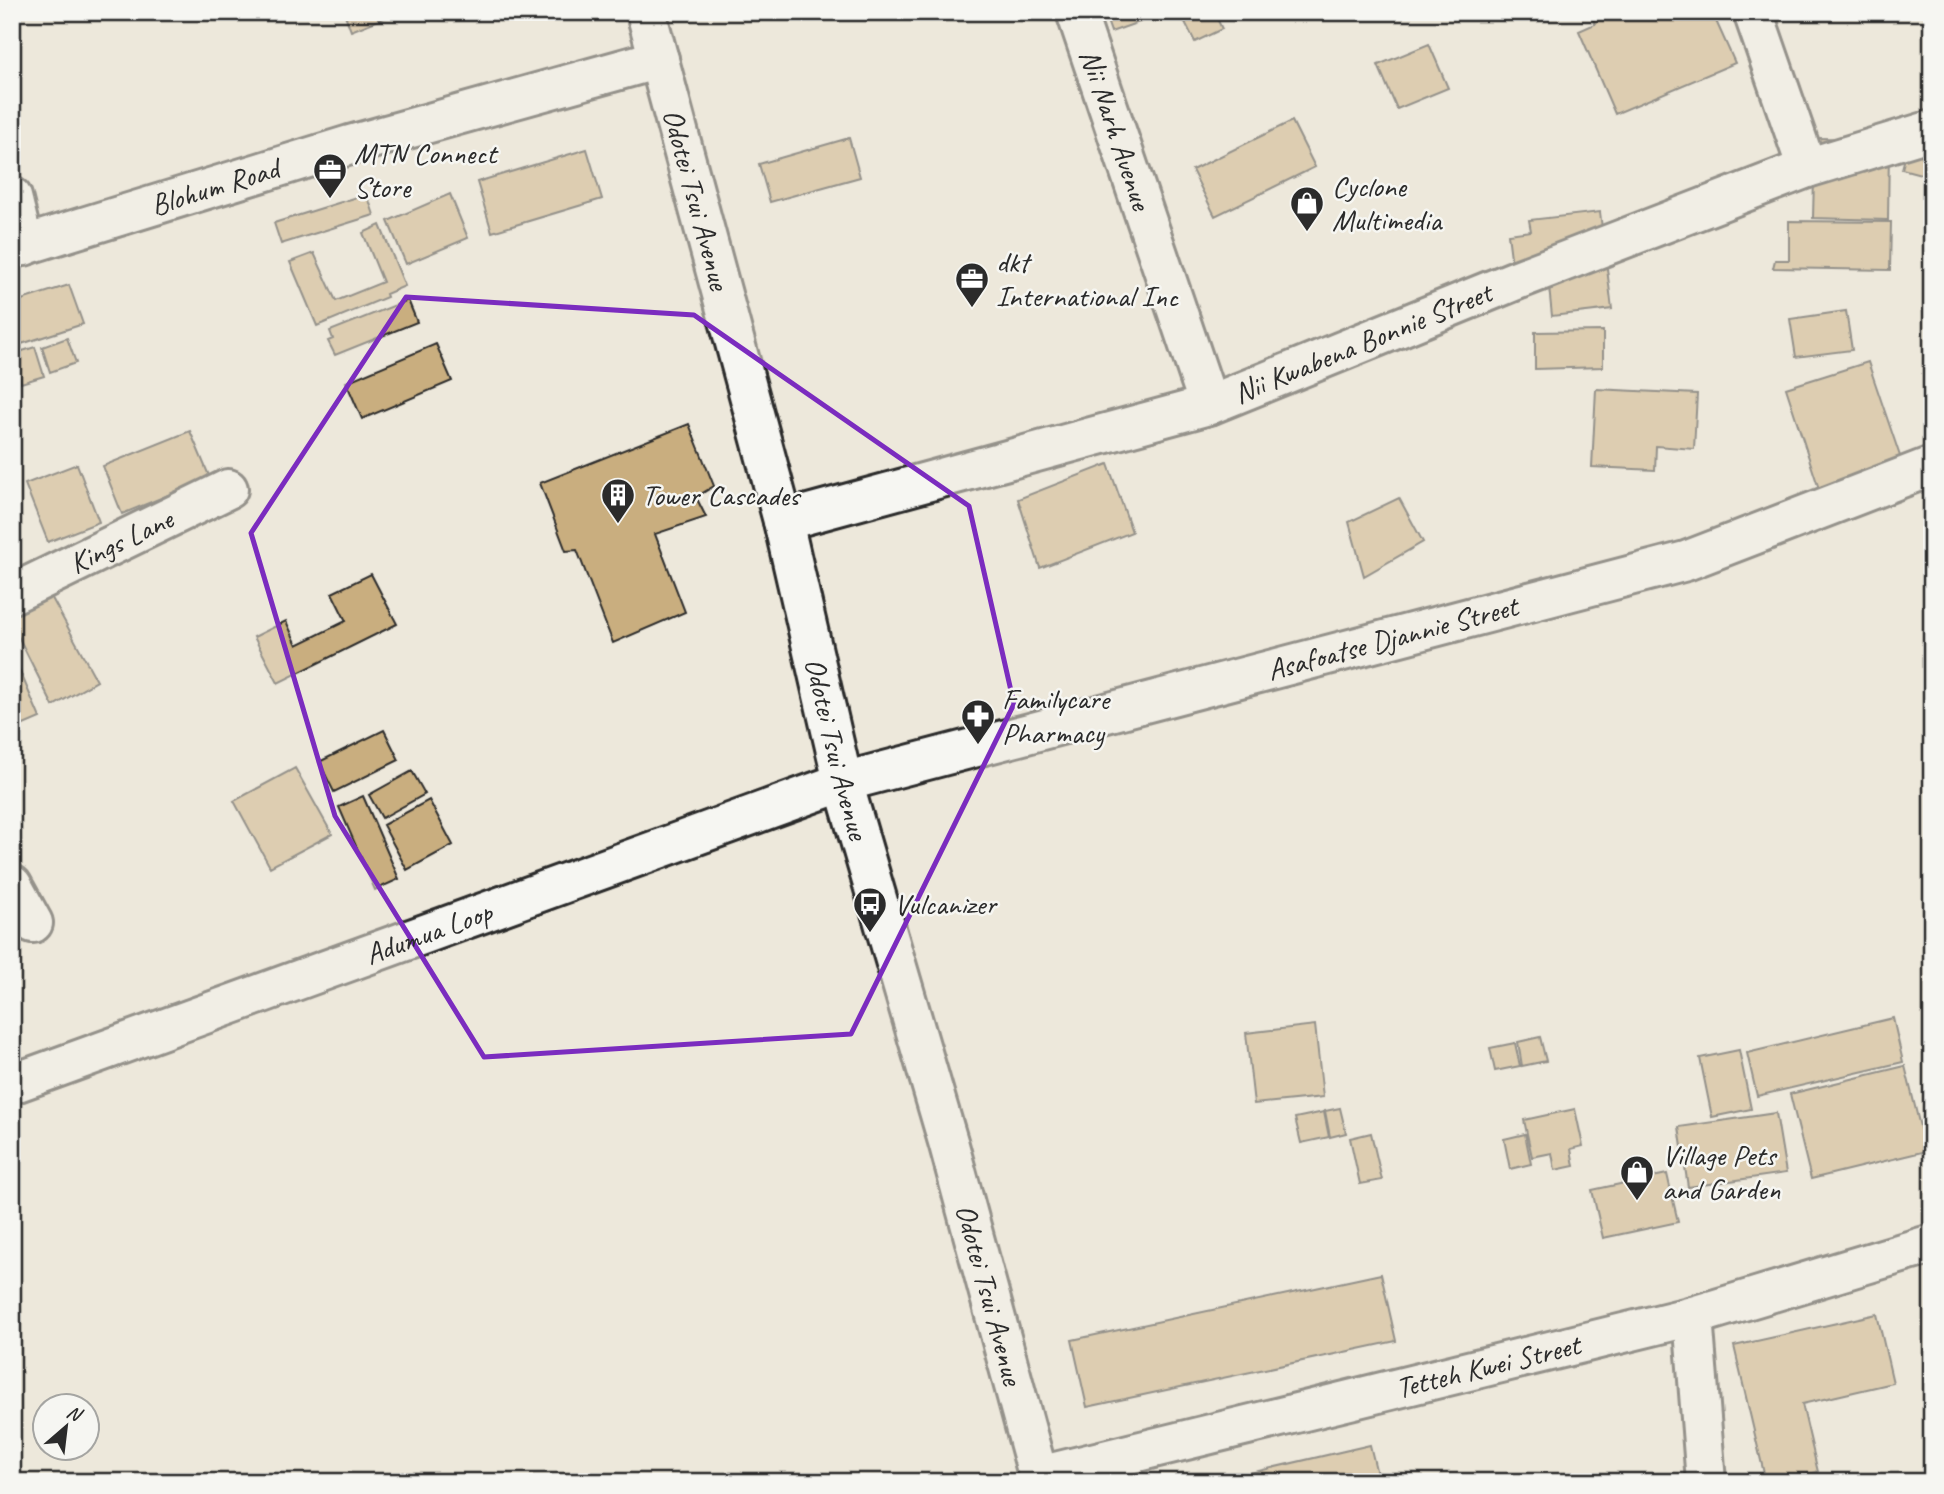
<svg xmlns="http://www.w3.org/2000/svg" width="1944" height="1494" viewBox="0 0 1944 1494" font-family="Caveat,sans-serif">
	<rect width="100%" height="100%" fill="#ede8db"/>
	<filter id="ink" filterUnits="userSpaceOnUse"><feTurbulence type="fractalNoise" baseFrequency=".0143" numOctaves="2"/><feDisplacementMap in="SourceGraphic" scale="14" xChannelSelector="R" yChannelSelector="G"/><feConvolveMatrix kernelMatrix="1 2 1 2 8 2 1 2 1" color-interpolation-filters="sRGB"/></filter>
	<g filter="url(#ink)">
		<path fill="#c9ae7f" stroke="#2b2b2b" stroke-width="2" d="M 344,12 L 399,12 L 351,31 Z
			M 1104,12 L 1168,12 L 1111,32 Z
			M 1205,12 L 1214,12 L 1222,29 L 1195,42 L 1185,22 Z
			M 1590,12 L 1712,12 L 1735,63 L 1615,114 L 1579,31 L 1595,24 Z
			M 1429,44 L 1448,88 L 1397,109 L 1378,65 Z
			M 1931,105 L 1932,105 L 1932,177 L 1902,169 L 1916,115 L 1928,118 Z
			M 1292,121 L 1315,167 L 1215,216 L 1192,170 Z
			M 849,138 L 860,177 L 770,202 L 759,164 Z
			M 1815,138 L 1877,139 L 1889,147 L 1888,220 L 1813,218 Z
			M 587,149 L 602,199 L 492,232 L 477,182 Z
			M 367,194 L 374,215 L 281,244 L 274,223 Z
			M 450,194 L 468,238 L 406,264 L 388,221 Z
			M 1600,212 L 1612,309 L 1552,316 L 1548,277 L 1514,281 L 1508,234 L 1531,231 L 1529,220 Z
			M 1789,221 L 1891,222 L 1890,270 L 1773,268 L 1775,260 L 1789,260 Z
			M 380,225 L 405,286 L 386,294 L 387,297 L 317,326 L 290,262 L 314,253 L 336,301 L 383,282 L 363,233 Z
			M 69,285 L 83,324 L 12,347 L 12,303 Z
			M 408,300 L 417,322 L 335,355 L 328,341 L 333,339 L 330,331 Z
			M 1846,311 L 1852,350 L 1796,357 L 1790,319 Z
			M 1603,331 L 1603,367 L 1535,369 L 1535,332 Z
			M 67,338 L 76,363 L 50,372 L 42,347 Z
			M 436,344 L 452,381 L 362,419 L 346,382 Z
			M 35,347 L 44,376 L 21,383 L 13,354 Z
			M 1868,362 L 1902,462 L 1819,489 L 1786,388 Z
			M 1596,389 L 1697,394 L 1694,449 L 1656,446 L 1655,470 L 1592,467 Z
			M 689,424 L 714,486 L 696,497 L 706,517 L 655,534 L 685,612 L 613,643 L 577,550 L 566,551 L 540,483 Z
			M 190,431 L 210,478 L 122,514 L 103,466 Z
			M 77,464 L 99,522 L 48,542 L 25,484 Z
			M 1108,464 L 1132,532 L 1040,568 L 1018,499 Z
			M 1399,498 L 1423,542 L 1364,576 L 1349,522 Z
			M 371,574 L 397,624 L 278,683 L 254,637 L 286,621 L 297,645 L 346,621 L 332,593 Z
			M 47,589 L 97,681 L 53,706 L 12,624 L 12,609 Z
			M 16,662 L 40,718 L 12,730 L 12,664 Z
			M 384,730 L 399,760 L 334,792 L 319,762 Z
			M 295,768 L 332,834 L 270,867 L 234,801 Z
			M 412,771 L 425,794 L 382,818 L 369,795 Z
			M 363,796 L 399,879 L 375,890 L 339,807 Z
			M 429,800 L 453,845 L 407,870 L 383,825 Z
			M 1893,1018 L 1903,1062 L 1757,1096 L 1747,1053 Z
			M 1315,1025 L 1323,1097 L 1254,1104 L 1246,1033 Z
			M 1540,1037 L 1546,1061 L 1522,1066 L 1518,1042 Z
			M 1515,1043 L 1520,1066 L 1495,1071 L 1490,1048 Z
			M 1739,1050 L 1751,1109 L 1712,1117 L 1700,1058 Z
			M 1905,1066 L 1926,1151 L 1811,1179 L 1790,1094 Z
			M 1340,1108 L 1346,1133 L 1330,1137 L 1325,1111 Z
			M 1575,1109 L 1583,1146 L 1571,1149 L 1574,1166 L 1555,1170 L 1552,1153 L 1532,1157 L 1524,1120 Z
			M 1324,1112 L 1329,1137 L 1301,1143 L 1295,1118 Z
			M 1776,1113 L 1786,1173 L 1688,1187 L 1679,1127 Z
			M 1371,1133 L 1382,1180 L 1360,1184 L 1350,1138 Z
			M 1525,1134 L 1531,1164 L 1510,1169 L 1504,1139 Z
			M 1667,1174 L 1678,1222 L 1603,1238 L 1592,1190 Z
			M 1381,1274 L 1396,1341 L 1087,1407 L 1072,1340 Z
			M 1877,1314 L 1893,1383 L 1802,1404 L 1818,1472 L 1766,1482 L 1734,1346 Z
			M 1370,1445 L 1379,1482 L 1211,1482 Z"/>
		<g fill="none" stroke-linecap="round" stroke-linejoin="round">
			<g stroke="#2b2b2b" stroke-width="44">
				<g id="minor">
					<path id="s1" d="M 646,12 L 783,521 L 843,782 L 949,1145 L 1040,1482"/>
					<path id="s2" d="M 1076,12 L 1209,405"/>
					<path d="M 1753,12 L 1807,168"/>
					<path d="M 12,197 L 24,246"/>
					<path id="s3" d="M 12,249 L 350,145 L 659,59"/>
					<path id="s4" d="M 783,521 L 1209,405 L 1514,281 L 1807,168 L 1932,130"/>
					<path id="s5" d="M 12,594 L 228,489"/>
					<path d="M 12,885 L 33,923"/>
					<path id="s6" d="M 12,1084 L 843,782 L 1686,561 L 1932,466"/>
					<path d="M 1693,1316 L 1706,1482"/>
					<path id="s7" d="M 1039,1476 L 1693,1316 L 1932,1244"/>
				</g>
			</g>
			<use href="#minor" stroke="#f6f6f2" stroke-width="38"/>
		</g>
	</g>
	<path d="M0 0H1944V1494H0ZM 406,297 L 694,315 L 969,506 L 1014,704 L 851,1034 L 484,1057 L 335,816 L 251,533 Z" fill="#ede8db" fill-opacity=".55" fill-rule="evenodd"/>
	<path fill="none" stroke="#7b2cbf" stroke-width="5" stroke-linejoin="round" d="M 406,297 L 694,315 L 969,506 L 1014,704 L 851,1034 L 484,1057 L 335,816 L 251,533 Z"/>
	<defs>
		<g id="office-pin" transform="scale(1.75)"><path d="M0 17L-7.5 6A9.5 9.5 0 1 1 7.5 6Z" fill="#2b2b2b" stroke="#f6f6f2"/><path d="M-6-3h4V-5.5h4V-3h4V5H-6ZM-1-4.5V-3h2v-1.5ZM-6 0V1H6V0Z" fill="#fff"/></g>
		<g id="shop-pin" transform="scale(1.75)"><path d="M0 17L-7.5 6A9.5 9.5 0 1 1 7.5 6Z" fill="#2b2b2b" stroke="#f6f6f2"/><path d="M-5-2.5h2.3a2.7 3.5 0 0 1 5.4 0H5L5.5 6h-11ZM-1.5-2.5h3a1.5 2.3 0 0 0-3 0Z" fill="#fff"/></g>
		<g id="building-pin" transform="scale(1.75)"><path d="M0 17L-7.5 6A9.5 9.5 0 1 1 7.5 6Z" fill="#2b2b2b" stroke="#f6f6f2"/><path d="M-4-6H4V6H1V3H-1V6H-4ZM-2.5-4.3h1.7v1.8h-1.7ZM.8-4.3h1.7v1.8H.8ZM-2.5-1h1.7V.8h-1.7ZM.8-1h1.7V.8H.8Z" fill="#fff"/></g>
		<g id="pharmacy-pin" transform="scale(1.75)"><path d="M0 17L-7.5 6A9.5 9.5 0 1 1 7.5 6Z" fill="#2b2b2b" stroke="#f6f6f2"/><path d="M-2-6h4v4h4v4h-4v4h-4v-4h-4v-4h4Z" fill="#fff"/></g>
		<g id="bus-pin" transform="scale(1.75)"><path d="M0 17L-7.5 6A9.5 9.5 0 1 1 7.5 6Z" fill="#2b2b2b" stroke="#f6f6f2"/><path d="M-5-6H5V4H4V6H2V4H-2V6H-4V4H-5ZM-3.5-4V0h7V-4ZM-3.5 1.2v1.5H-2V1.2ZM2 1.2v1.5H3.5V1.2Z" fill="#fff"/></g>
	</defs>
	<g fill-rule="evenodd">
		<use href="#office-pin" x="330" y="170"/>
		<use href="#shop-pin" x="1307" y="203"/>
		<use href="#office-pin" x="972" y="279"/>
		<use href="#building-pin" x="618" y="495"/>
		<use href="#pharmacy-pin" x="978" y="716"/>
		<use href="#bus-pin" x="870" y="904"/>
		<use href="#shop-pin" x="1637" y="1172"/>
	</g>
	<g text-anchor="middle" stroke-width="5" stroke-linejoin="round" paint-order="stroke">
		<g font-size="30" fill="#2b2b2b" stroke="#f6f6f2">
			<text dy="10" stroke="none"><textPath href="#s2" startOffset="124">Nii Narh Avenue</textPath></text>
			<text dy="10" stroke="none"><textPath href="#s3" startOffset="212">Blohum Road</textPath></text>
			<text dy="10" stroke="none"><textPath href="#s1" startOffset="194">Odotei Tsui Avenue</textPath></text>
			<text dy="10" stroke="none"><textPath href="#s4" startOffset="607">Nii Kwabena Bonnie Street</textPath></text>
			<text dy="10" stroke="none"><textPath href="#s5" startOffset="121">Kings Lane</textPath></text>
			<text dy="10" stroke="none"><textPath href="#s6" startOffset="1452">Asafoatse Djannie Street</textPath></text>
			<text dy="10" stroke="none"><textPath href="#s1" startOffset="761">Odotei Tsui Avenue</textPath></text>
			<text dy="10" stroke="none"><textPath href="#s6" startOffset="443">Adumua Loop</textPath></text>
			<text dy="10" stroke="none"><textPath href="#s1" startOffset="1328">Odotei Tsui Avenue</textPath></text>
			<text dy="10" stroke="none"><textPath href="#s7" startOffset="462">Tetteh Kwei Street</textPath></text>
		</g>
		<g font-size="30" fill="#2b2b2b" stroke="#f6f6f2" text-anchor="start">
			<text x="354" y="163">MTN Connect<tspan x="354" dy="34">Store</tspan></text>
			<text x="1332" y="196">Cyclone<tspan x="1332" dy="34">Multimedia</tspan></text>
			<text x="996" y="272">dkt<tspan x="996" dy="34">International Inc</tspan></text>
			<text x="642" y="505">Tower Cascades</text>
			<text x="1002" y="709">Familycare<tspan x="1002" dy="34">Pharmacy</tspan></text>
			<text x="894" y="914">Vulcanizer</text>
			<text x="1662" y="1165">Village Pets<tspan x="1662" dy="34">and Garden</tspan></text>
		</g>
	</g>
	<rect width="1944" height="1494" fill="none" stroke="#f6f6f2" stroke-width="42"/>
	<rect x="21" y="21" width="1902" height="1452" fill="none" stroke="#2b2b2b" stroke-width="2.5" filter="url(#ink)"/>
	<g transform="translate(66 1427) rotate(28)"><circle r="33" fill="#f6f6f2" stroke="#a5a5a2" stroke-width="2"/>
	<path d="M0-5L12 26L0 18L-12 26Z" fill="#2b2b2b"/>
	<text y="-10" font-size="19" font-weight="bold" text-anchor="middle" fill="#2b2b2b">N</text>
	</g>
</svg>
